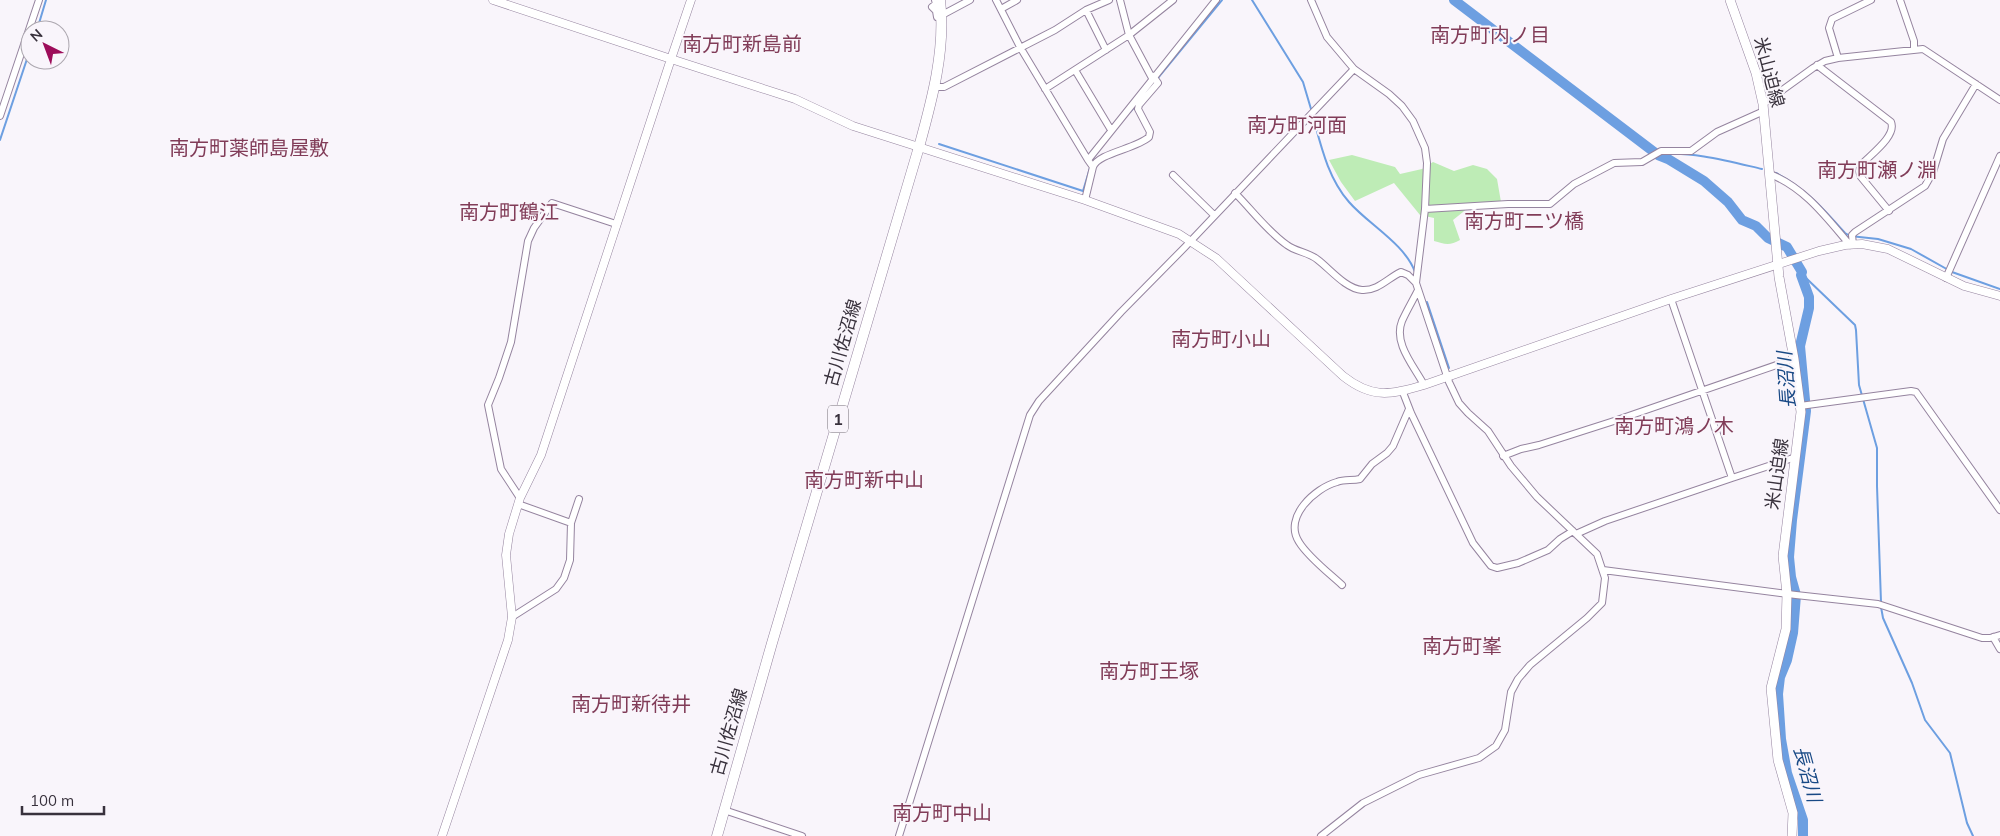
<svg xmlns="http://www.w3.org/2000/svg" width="2000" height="836" viewBox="0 0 2000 836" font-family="Mulish,'Noto Sans JP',sans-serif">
	<rect width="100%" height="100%" fill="#f9f5fb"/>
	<path fill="#beecb6" d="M 1352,155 L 1395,167 L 1400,174 L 1422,169 L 1433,162 L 1454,171 L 1473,165 L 1487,169 L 1497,179 L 1501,202 L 1473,204 L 1453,220 L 1460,240 C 1450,246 1444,244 1434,241 L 1434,218 L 1420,215 L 1394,183 L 1355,201 L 1341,182 L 1329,160 Z"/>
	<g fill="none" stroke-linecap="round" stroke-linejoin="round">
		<path stroke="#6d9fe1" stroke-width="2" d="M 1252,0 L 1303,82 L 1311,109
			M 37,30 L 46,0
			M 1157,79 L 1222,0
			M 1130,112 L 1137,104
			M 1313,117 C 1321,146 1328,178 1349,202 C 1368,224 1405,244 1415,272
			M 0,140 L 30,50
			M 939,144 L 1083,191 L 1090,168
			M 1658,155 C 1689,150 1732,162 1762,169
			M 1776,173 C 1806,189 1823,208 1845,233 L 1850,236 L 1878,239 L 1911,249 L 1952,272 L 2000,289
			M 1802,272 L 1806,278 L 1855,325 L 1856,330 L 1859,385 L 1877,448 L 1877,486 L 1881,602
			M 1427,302 L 1449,368
			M 1881,607 L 1883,618 L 1912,683 L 1925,720 L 1950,753 L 1967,823 L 1973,836"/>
		<path stroke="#6d9fe1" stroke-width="10" d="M 1454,0 L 1658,155 L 1668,159 L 1704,181 L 1728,202 L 1742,220 L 1756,226 L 1768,238 L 1787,247 L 1802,272 L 1801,275 L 1809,297 L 1809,308 L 1800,346 L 1806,411 L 1792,520 L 1789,557 L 1791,577 L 1796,595 L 1793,633 L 1787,660 L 1780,677 L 1778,694 L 1781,739 L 1787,773 L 1803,820 L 1803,836"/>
		<g stroke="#95849f" stroke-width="8">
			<path id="minor" d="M 935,0 L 936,4 L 932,7 L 936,11 L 937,17
				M 996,0 L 1020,47 L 1088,160
				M 1120,0 L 1129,35 L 1152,78
				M 1311,0 L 1327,37 L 1354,69
				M 1900,0 L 1914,41 L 1914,50
				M 1001,9 L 1017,0
				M 1086,10 L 1106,50
				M 942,15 L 970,0
				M 1838,58 L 1829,28 L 1832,19 L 1871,0
				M 1817,65 L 1891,122 C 1897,136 1870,155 1861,165 L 1859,171 L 1861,177 L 1889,211
				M 1075,70 L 1111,130
				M 934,87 L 944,87 L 1055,30 L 1086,10 L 1109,0
				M 1045,89 L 1129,35 L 1173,0
				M 1763,104 L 1813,68 L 1825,61 L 1838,58 L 1923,49 L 2000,100
				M 0,116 L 39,0
				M 1093,167 C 1098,153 1136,149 1149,137 L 1150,132 L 1138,109 L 1139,105 L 1158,83 L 1153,76
				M 1770,174 C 1805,188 1826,217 1850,245
				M 1173,175 L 1214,215
				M 1235,193 C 1252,210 1267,231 1287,245 C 1296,252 1309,252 1318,260 C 1330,269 1346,289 1362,290 C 1378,291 1388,278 1401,272 L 1408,275 L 1416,283 L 1449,382 L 1459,403 L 1468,413 L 1488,431 L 1511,466 L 1537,497 L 1597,554 L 1605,578 L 1602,603 L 1587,618 L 1530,665 L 1518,679 L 1511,692 L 1505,730 L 1496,746 L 1479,758 L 1419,775 L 1363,803 L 1321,836
				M 1085,200 L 1093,167 L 1088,160 L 1216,0
				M 1425,209 L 1508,204 L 1550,204 L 1574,184 L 1614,163 L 1642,162 L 1661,151 L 1691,151 L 1717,132 L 1764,111
				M 1853,244 L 1852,235 L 1855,232 L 1925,186 L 1933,172 L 1943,139 L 1976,84
				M 1946,278 L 2000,156
				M 1418,290 C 1413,300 1407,310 1402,321 C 1393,343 1414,366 1424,385
				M 1671,299 L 1732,478 L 1796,457
				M 1404,395 L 1411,413 L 1473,543 L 1491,566 L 1497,568 L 1518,563 L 1548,550 L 1560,539 L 1573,531
				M 1800,406 L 1911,391 L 1916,392 L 2000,510
				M 1503,456 L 1521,449 L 1539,445 L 1614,421 L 1794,359
				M 520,498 L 501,469 L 488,405 L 499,378 L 511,342 L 528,241 L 534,228 L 552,203 L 616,224
				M 518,504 L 571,523
				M 1576,534 L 1605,521 L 1732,478
				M 1603,570 L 1796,595 L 1878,604 L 1982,638 L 1990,638 L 2000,635
				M 1342,585 C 1329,573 1308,557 1299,542 C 1283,517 1315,488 1337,482 C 1345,479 1352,481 1360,479 L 1372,464 L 1387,453 L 1393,446 L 1409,409
				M 512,617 L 556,589 L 564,578 L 570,560 L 571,523 L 579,499
				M 1993,637 L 2000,649
				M 724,810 L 802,836
				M 899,836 L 1030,415 L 1039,401 L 1121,312 L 1185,247 L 1354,69 L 1389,94 L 1402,106 L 1413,121 L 1425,148 L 1427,163 L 1425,209 L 1416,283"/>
		</g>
		<g stroke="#95849f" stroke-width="9">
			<path id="tertiary" d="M 691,0 L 671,59 L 795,99 L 853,126 L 1085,200 L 1179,234 L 1216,258 L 1343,376 C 1372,399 1390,395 1424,385 L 1671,299 L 1819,251 L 1845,245 L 1862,244 L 1888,249 L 1964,286 L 2000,296
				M 442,836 L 508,640 L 512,617 L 506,555 L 509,534 L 520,498 L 541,455 L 671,59 L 493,0"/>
		</g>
		<g stroke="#95849f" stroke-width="10">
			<path id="secondary" d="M 1730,0 L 1756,73 L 1763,104 L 1779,277 L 1794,359 L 1801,412 L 1783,556 L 1787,594 L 1786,629 L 1771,688 L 1778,760 L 1793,813 L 1792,836"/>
		</g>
		<g stroke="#95849f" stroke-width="11">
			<path id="primary" d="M 717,836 L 772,643 L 919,147 C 932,100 946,49 940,0"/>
		</g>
		<use href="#minor" stroke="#fff" stroke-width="6"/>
		<use href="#tertiary" stroke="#fff" stroke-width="8"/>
		<use href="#secondary" stroke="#fff" stroke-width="9"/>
		<use href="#primary" stroke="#fff" stroke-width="10"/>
	</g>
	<g text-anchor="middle" stroke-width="4" stroke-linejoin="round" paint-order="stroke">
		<rect fill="#f9f5fb" stroke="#726c75" stroke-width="1" x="828" y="405.5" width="20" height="27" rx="4"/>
		<g font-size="16" font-weight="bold" fill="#38313c">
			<text x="838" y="425">1</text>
		</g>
		<g font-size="18" fill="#38313c" stroke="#f9f5fb">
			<text transform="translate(1769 72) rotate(75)" y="6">米山迫線</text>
			<text transform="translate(843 343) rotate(-74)" y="6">古川佐沼線</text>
			<text transform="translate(1777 474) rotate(-82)" y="6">米山迫線</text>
			<text transform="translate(729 732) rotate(-74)" y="6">古川佐沼線</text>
		</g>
		<g font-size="19" font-style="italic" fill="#184985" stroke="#f9f5fb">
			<text transform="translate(1786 380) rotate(-94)" y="7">長沼川</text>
			<text transform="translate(1808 774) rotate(75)" y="7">長沼川</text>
		</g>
		<g font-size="20" fill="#813c58" stroke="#f9f5fb">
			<text x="1490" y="42">南方町内ノ目</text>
			<text x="742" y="51">南方町新島前</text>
			<text x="1297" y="132">南方町河面</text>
			<text x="249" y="155">南方町薬師島屋敷</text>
			<text x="1877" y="177">南方町瀬ノ淵</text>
			<text x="509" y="219">南方町鶴江</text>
			<text x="1524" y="228">南方町二ツ橋</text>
			<text x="1221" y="346">南方町小山</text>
			<text x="1674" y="433">南方町鴻ノ木</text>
			<text x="864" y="487">南方町新中山</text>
			<text x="1462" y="653">南方町峯</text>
			<text x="1149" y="678">南方町王塚</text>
			<text x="631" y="711">南方町新待井</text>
			<text x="942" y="820">南方町中山</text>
		</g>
	</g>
	<g transform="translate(45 45) rotate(318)"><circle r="24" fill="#f9f5fb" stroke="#aca7af"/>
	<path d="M0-4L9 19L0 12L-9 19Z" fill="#9d0d5a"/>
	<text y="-8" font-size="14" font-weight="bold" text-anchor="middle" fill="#38313c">N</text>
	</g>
	<path d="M22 806v8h82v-8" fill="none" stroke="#38313c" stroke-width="2.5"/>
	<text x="30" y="806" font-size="15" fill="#38313c" stroke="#f9f5fb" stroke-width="4" paint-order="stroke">100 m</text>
</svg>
